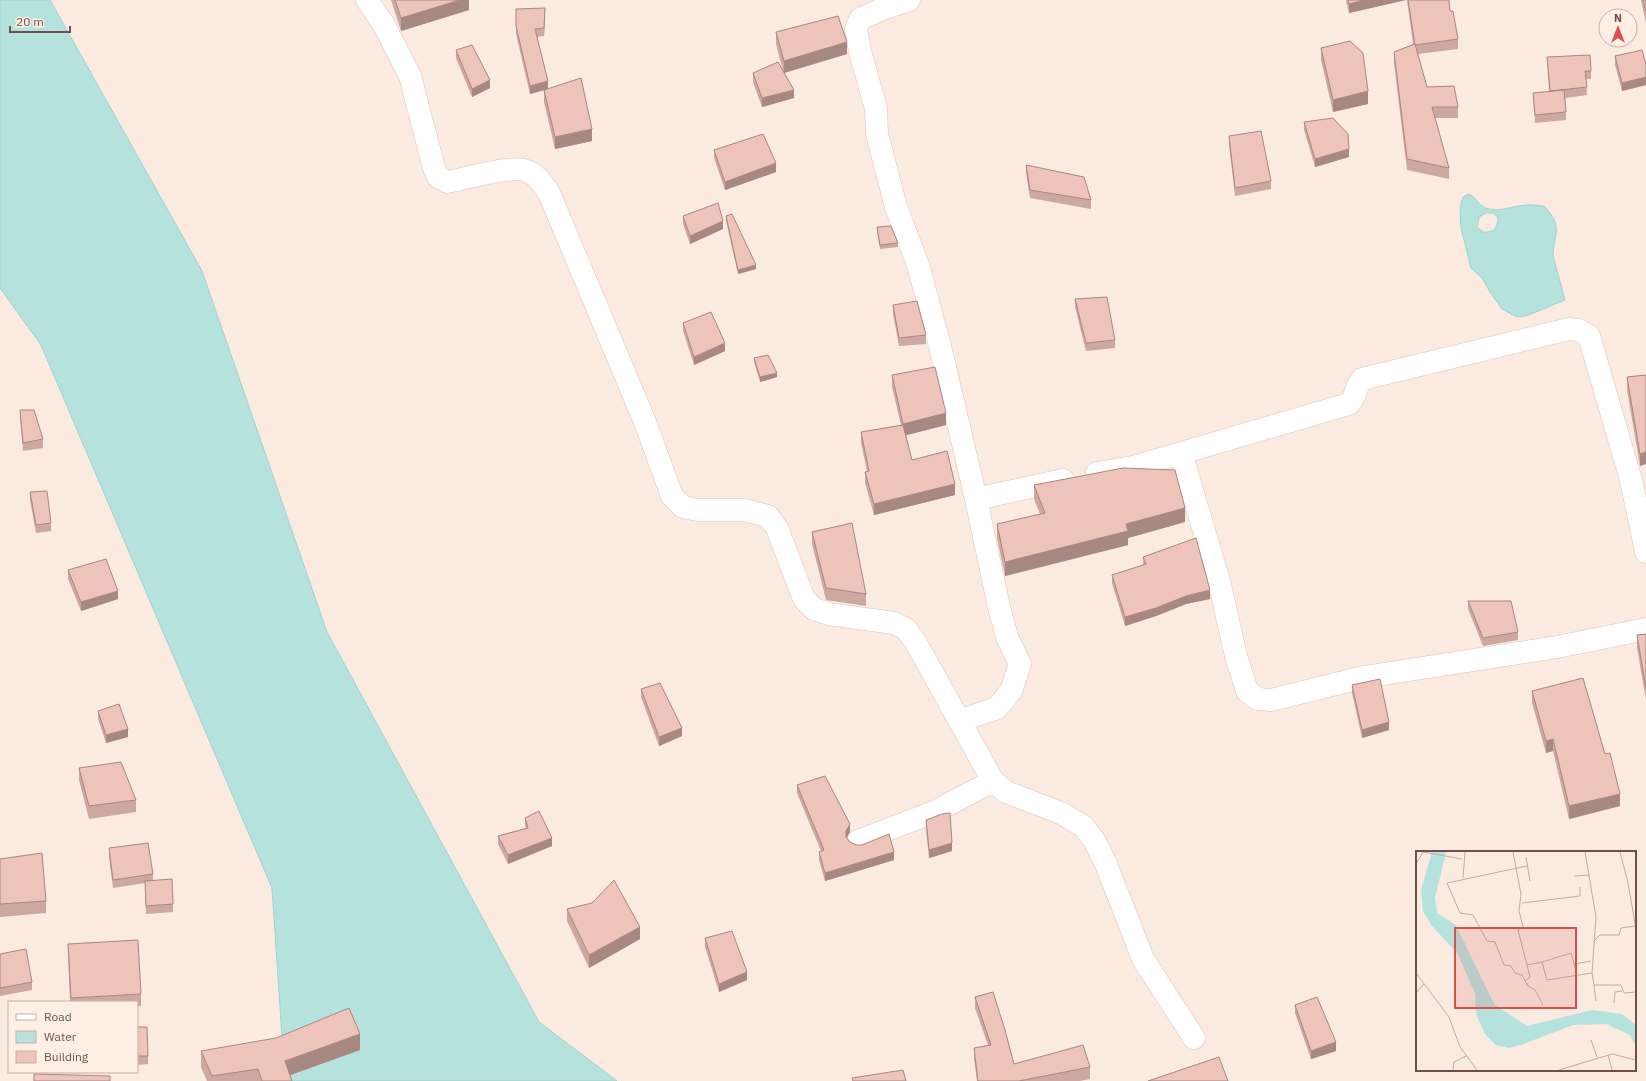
<svg xmlns="http://www.w3.org/2000/svg" width="1646" height="1081" viewBox="0 0 1646 1081" font-family="'IBM Plex Sans',sans-serif">
	<rect width="100%" height="100%" fill="#faeae0"/>
	<path fill="#b6e2de" stroke="#9dd3cf" fill-rule="evenodd" d="M 0,0 L 50,0 L 202,271 L 327,632 L 539,1022 L 617,1081 L 285,1081 L 272,888 L 41,345 L 0,288 Z
		M 1469,194 C 1476,197 1478,205 1485,208 C 1498,213 1513,206 1526,205 C 1532,204 1538,206 1544,206 C 1564,228 1554,231 1553,256 L 1565,300 L 1526,316 L 1517,317 L 1502,309 L 1490,292 L 1482,278 L 1471,268 L 1461,228 L 1460,208 L 1463,197 ZM 1486,213 L 1493,213 L 1498,217 C 1498,228 1494,233 1483,232 L 1477,227 L 1479,217 Z"/>
	<g fill="none" stroke-linecap="round" stroke-linejoin="round">
		<g stroke="#ddc5bd" stroke-width="23">
			<path id="minor" d="M 367,0 L 384,25 L 410,76 L 434,168 L 438,177 L 447,182 C 465,179 513,164 527,171 C 537,175 543,184 549,193 L 645,422 L 672,496 L 683,507 L 698,510 L 744,510 L 768,516 L 777,528 L 804,599 L 814,609 L 829,614 L 894,623 L 906,629 L 916,643 L 993,781 L 1006,792 L 1061,813 L 1083,826 L 1094,840 L 1106,864 L 1143,959 L 1194,1038
				M 909,0 L 882,9 L 860,19 L 856,29 L 860,51 L 876,109 L 877,134 L 896,207 L 918,265 L 940,346 L 976,499 L 1063,480
				M 1181,453 L 1349,404 C 1358,394 1354,388 1362,379 L 1569,329 L 1579,330 L 1589,336 L 1631,480 L 1646,552
				M 1097,473 L 1133,467 L 1181,453 L 1219,581 L 1236,656 L 1247,691 L 1258,699 L 1271,700 L 1364,677 L 1557,647 L 1646,629
				M 959,721 L 997,708 L 1011,691 L 1020,664 L 1007,637 L 999,607 L 976,499
				M 858,841 L 934,812 L 993,781"/>
		</g>
		<use href="#minor" stroke="#fff" stroke-width="22"/>
	</g>
	<path fill="#cda8a0" d="M 391,0 L 469,0 L 469,10 L 401,31 Z
		M 1346,0 L 1406,0 L 1349,13 Z
		M 1407,0 L 1449,0 L 1450,11 L 1458,39 L 1458,49 L 1418,54 L 1427,87 L 1458,107 L 1458,118 L 1435,118 L 1449,168 L 1449,179 L 1407,170 L 1394,63 L 1394,52 L 1413,44 Z
		M 1641,0 L 1646,0 L 1646,23 Z
		M 516,9 L 545,16 L 544,36 L 537,37 L 548,88 L 592,141 L 555,149 L 544,102 L 544,90 L 530,94 L 516,34 Z
		M 776,32 L 847,54 L 784,73 L 794,98 L 762,107 L 753,82 L 753,73 L 783,71 L 776,44 Z
		M 1321,48 L 1368,104 L 1333,112 L 1321,60 Z
		M 456,50 L 490,88 L 472,97 L 456,58 Z
		M 1615,56 L 1646,65 L 1646,85 L 1622,91 L 1615,65 Z
		M 1547,57 L 1591,71 L 1591,79 L 1586,79 L 1587,95 L 1565,98 L 1566,120 L 1535,123 L 1533,93 L 1549,92 Z
		M 1304,122 L 1349,157 L 1315,167 L 1304,130 Z
		M 1229,136 L 1271,181 L 1271,189 L 1235,196 L 1229,145 Z
		M 714,150 L 776,172 L 725,190 L 714,158 Z
		M 1026,165 L 1091,200 L 1091,209 L 1030,198 L 1026,173 Z
		M 683,216 L 723,229 L 690,244 L 683,224 Z
		M 726,216 L 756,269 L 738,274 L 726,221 Z
		M 877,227 L 898,243 L 898,247 L 880,249 L 877,231 Z
		M 1075,299 L 1115,340 L 1115,348 L 1086,351 L 1075,307 Z
		M 893,305 L 926,335 L 926,344 L 899,346 L 893,314 Z
		M 683,323 L 725,351 L 694,365 L 683,331 Z
		M 754,358 L 777,377 L 760,382 L 754,362 Z
		M 892,375 L 946,425 L 906,435 L 912,460 L 955,495 L 874,515 L 865,483 L 865,472 L 867,471 L 861,443 L 861,432 L 901,425 L 892,387 Z
		M 1646,375 L 1640,466 L 1627,390 L 1627,377 Z
		M 20,410 L 43,439 L 43,448 L 23,451 L 20,418 Z
		M 1034,485 L 1185,522 L 1128,538 L 1128,545 L 1005,576 L 997,538 L 997,524 L 1040,514 L 1034,499 Z
		M 30,492 L 51,523 L 51,531 L 36,533 L 30,500 Z
		M 812,532 L 866,594 L 866,606 L 826,600 L 812,544 Z
		M 1143,557 L 1210,599 L 1186,604 L 1156,616 L 1125,626 L 1112,583 L 1112,575 L 1143,565 Z
		M 68,570 L 118,599 L 81,611 L 68,579 Z
		M 1468,601 L 1518,632 L 1518,640 L 1483,646 L 1468,609 Z
		M 1646,634 L 1646,700 L 1637,648 L 1637,635 Z
		M 1352,685 L 1389,730 L 1362,738 L 1352,693 Z
		M 641,689 L 682,736 L 659,746 L 641,697 Z
		M 1532,691 L 1620,806 L 1569,819 L 1553,751 L 1546,753 L 1532,703 Z
		M 98,711 L 128,737 L 106,743 L 98,719 Z
		M 79,768 L 136,800 L 136,812 L 89,819 L 79,780 Z
		M 797,785 L 850,832 L 847,838 L 850,842 L 894,860 L 825,881 L 819,860 L 819,852 L 821,851 L 797,793 Z
		M 525,818 L 552,846 L 508,864 L 498,844 L 498,836 L 526,828 L 525,826 Z
		M 926,820 L 952,851 L 929,858 L 926,829 Z
		M 109,848 L 153,874 L 153,880 L 173,904 L 173,912 L 146,914 L 145,883 L 113,888 L 109,857 Z
		M 0,859 L 46,901 L 46,913 L 0,917 Z
		M 567,909 L 640,939 L 589,968 L 567,921 Z
		M 705,938 L 747,980 L 719,992 L 705,947 Z
		M 68,944 L 141,994 L 141,1006 L 137,1006 L 137,1002 L 70,1002 L 68,956 Z
		M 0,954 L 32,982 L 32,990 L 0,996 Z
		M 975,997 L 1014,1064 L 1090,1067 L 1090,1079 L 1080,1081 L 977,1081 L 974,1059 L 974,1048 L 988,1045 L 975,1008 Z
		M 1295,1005 L 1336,1051 L 1311,1059 L 1295,1013 Z
		M 137,1027 L 148,1056 L 148,1064 L 137,1065 Z
		M 360,1050 L 290,1075 L 292,1081 L 207,1081 L 201,1067 L 201,1051 Z"/>
	<path fill="#a78882" d="M 460,0 L 469,0 L 469,10 L 401,31 L 401,18 Z
		M 1364,0 L 1406,0 L 1349,13 L 1349,4 Z
		M 545,8 L 545,16 L 544,36 L 544,28 Z
		M 847,42 L 847,54 L 784,73 L 784,61 Z
		M 1646,77 L 1646,85 L 1622,91 L 1622,83 Z
		M 490,80 L 490,88 L 472,97 L 472,89 Z
		M 548,81 L 548,89 L 530,94 L 530,86 Z
		M 794,90 L 794,98 L 762,107 L 762,98 Z
		M 1368,91 L 1368,104 L 1333,112 L 1333,100 Z
		M 592,129 L 592,141 L 555,149 L 555,137 Z
		M 1349,149 L 1349,157 L 1315,167 L 1315,159 Z
		M 776,163 L 776,172 L 725,190 L 725,182 Z
		M 723,221 L 723,229 L 690,244 L 690,236 Z
		M 756,265 L 756,269 L 738,274 L 738,270 Z
		M 725,343 L 725,351 L 694,365 L 694,357 Z
		M 777,373 L 777,377 L 760,382 L 760,377 Z
		M 946,413 L 946,425 L 903,436 L 903,424 Z
		M 1646,452 L 1646,464 L 1640,466 L 1640,454 Z
		M 955,484 L 955,495 L 874,515 L 874,504 Z
		M 1185,508 L 1185,522 L 1128,538 L 1128,545 L 1005,576 L 1005,562 L 1126,524 Z
		M 1210,590 L 1210,599 L 1186,604 L 1156,616 L 1125,626 L 1125,617 L 1186,596 Z
		M 118,591 L 118,599 L 81,611 L 81,602 Z
		M 1389,722 L 1389,730 L 1362,738 L 1362,730 Z
		M 682,728 L 682,736 L 659,746 L 659,737 Z
		M 128,729 L 128,737 L 106,743 L 106,735 Z
		M 1553,739 L 1553,751 L 1546,753 L 1546,741 Z
		M 1620,794 L 1620,806 L 1569,819 L 1569,806 Z
		M 850,824 L 850,832 L 846,839 L 846,831 Z
		M 552,838 L 552,846 L 508,864 L 508,855 Z
		M 952,843 L 952,851 L 929,858 L 929,850 Z
		M 894,852 L 894,860 L 825,881 L 825,873 Z
		M 1635,887 L 1637,887 L 1637,895 L 1635,896 Z
		M 640,927 L 640,939 L 589,968 L 589,955 Z
		M 747,972 L 747,980 L 719,992 L 719,984 Z
		M 360,1034 L 360,1050 L 285,1077 L 285,1061 Z
		M 1336,1042 L 1336,1051 L 1311,1059 L 1311,1051 Z"/>
	<path fill="#eec3ba" stroke="#a78882" d="M 395,0 L 460,0 L 401,18 Z
		M 1348,0 L 1364,0 L 1349,4 Z
		M 1408,0 L 1449,0 L 1450,11 L 1453,11 L 1458,39 L 1415,45 Z
		M 1643,0 L 1646,0 L 1646,11 Z
		M 545,8 L 544,28 L 535,29 L 548,81 L 530,86 L 516,26 L 516,9 Z
		M 838,16 L 847,42 L 784,61 L 776,32 Z
		M 1350,41 L 1363,53 L 1368,91 L 1333,100 L 1321,48 Z
		M 1415,44 L 1427,87 L 1454,86 L 1458,107 L 1432,107 L 1449,168 L 1407,159 L 1394,52 Z
		M 472,45 L 490,80 L 472,89 L 456,50 Z
		M 1642,50 L 1646,65 L 1646,77 L 1622,83 L 1615,56 Z
		M 1590,55 L 1591,71 L 1585,71 L 1587,87 L 1550,91 L 1547,57 Z
		M 778,62 L 794,90 L 762,98 L 753,73 Z
		M 581,78 L 592,129 L 555,137 L 544,90 Z
		M 1564,90 L 1566,112 L 1535,115 L 1533,93 Z
		M 1333,118 L 1348,134 L 1349,149 L 1315,159 L 1304,122 Z
		M 1261,131 L 1271,181 L 1235,188 L 1229,136 Z
		M 763,134 L 776,163 L 725,182 L 714,150 Z
		M 1026,165 L 1084,177 L 1091,200 L 1030,190 Z
		M 718,203 L 723,221 L 690,236 L 683,216 Z
		M 732,214 L 756,265 L 738,270 L 726,216 Z
		M 891,226 L 898,243 L 880,245 L 877,227 Z
		M 1107,297 L 1115,340 L 1086,343 L 1075,299 Z
		M 917,301 L 926,335 L 899,338 L 893,305 Z
		M 711,312 L 725,343 L 694,357 L 683,323 Z
		M 768,355 L 777,373 L 760,377 L 754,358 Z
		M 935,367 L 946,413 L 903,424 L 892,375 Z
		M 1646,375 L 1646,452 L 1640,454 L 1627,377 Z
		M 20,410 L 34,410 L 43,439 L 23,443 Z
		M 903,425 L 912,460 L 947,451 L 955,484 L 874,504 L 865,472 L 869,471 L 861,432 Z
		M 1123,468 L 1175,470 L 1185,508 L 1126,524 L 1128,531 L 1005,562 L 997,524 L 1045,513 L 1034,485 Z
		M 47,491 L 51,523 L 36,525 L 30,492 Z
		M 852,523 L 866,594 L 826,588 L 812,532 Z
		M 1196,538 L 1210,590 L 1186,596 L 1156,608 L 1125,617 L 1112,575 L 1146,564 L 1143,557 Z
		M 106,559 L 118,591 L 81,602 L 68,570 Z
		M 1468,601 L 1511,601 L 1518,632 L 1483,638 Z
		M 1646,634 L 1646,688 L 1637,635 Z
		M 1583,678 L 1605,754 L 1610,753 L 1620,794 L 1569,806 L 1553,739 L 1546,741 L 1532,691 Z
		M 1380,679 L 1389,722 L 1362,730 L 1352,685 Z
		M 660,683 L 682,728 L 659,737 L 641,689 Z
		M 119,704 L 128,729 L 106,735 L 98,711 Z
		M 121,762 L 136,800 L 89,806 L 79,768 Z
		M 825,776 L 850,824 L 846,831 L 846,837 L 850,842 L 856,845 L 862,845 L 889,834 L 894,852 L 825,873 L 819,852 L 824,850 L 797,785 Z
		M 539,811 L 552,838 L 508,855 L 498,836 L 528,828 L 525,818 Z
		M 950,813 L 952,843 L 929,850 L 926,820 L 942,814 Z
		M 148,843 L 153,874 L 113,880 L 109,848 Z
		M 1621,850 L 1622,852 L 1615,852 Z
		M 42,853 L 46,901 L 0,904 L 0,859 Z
		M 172,879 L 173,904 L 146,906 L 145,881 Z
		M 614,880 L 640,927 L 589,955 L 567,909 L 592,903 Z
		M 732,931 L 747,972 L 719,984 L 705,938 Z
		M 138,940 L 141,994 L 71,998 L 68,944 Z
		M 26,949 L 32,982 L 0,988 L 0,954 Z
		M 993,992 L 1005,1030 L 1014,1064 L 1083,1045 L 1090,1067 L 1019,1081 L 978,1081 L 974,1048 L 991,1045 L 975,997 Z
		M 1317,997 L 1336,1042 L 1311,1051 L 1295,1005 Z
		M 349,1008 L 360,1034 L 285,1061 L 292,1081 L 262,1081 L 258,1069 L 212,1076 L 201,1051 L 276,1038 Z
		M 137,1027 L 147,1027 L 148,1056 L 137,1056 Z
		M 1219,1057 L 1228,1081 L 1148,1081 Z
		M 903,1070 L 906,1081 L 853,1081 L 852,1078 Z
		M 34,1074 L 110,1076 L 110,1081 L 34,1081 Z"/>
	<g transform="translate(1416 851)">
		<rect width="220" height="220" fill="#faeae0"/>
		<path d="M 16,1 L 30,1 L 19,47 L 21,62 L 40,74 L 78,153 L 111,175 L 176,159 L 206,163 L 220,174 L 220,196 L 214,184 L 190,173 L 157,174 L 105,194 L 93,197 L 80,194 L 69,183 L 60,163 L 59,143 L 42,103 L 16,75 L 7,60 L 5,39 Z" fill="#b6e2de"/>
		<path fill="none" stroke="#c2aca4" stroke-width="1" d="M 97,1 L 105,43 L 103,60 L 107,76 L 102,79 L 111,114 L 126,111 L 131,129 L 176,122 L 178,134 L 205,134 L 208,142 L 220,141M 169,1 L 180,66 L 176,122M 204,1 L 212,32 L 220,78M 110,6 L 114,30M 0,13 L 7,1 L 46,8M 111,15 L 31,32 L 44,62 L 57,64 L 71,90 L 79,91 L 88,114 L 95,115 L 99,122 L 106,124 L 112,135 L 119,139 L 127,154M 158,25 L 174,24M 47,27 L 49,1M 106,52 L 164,45 L 164,36M 177,91 L 184,84 L 203,84 L 205,77 L 219,75M 126,111 L 155,102 L 161,123M 159,113 L 175,110M 0,122 L 33,166 L 44,196 L 61,219M 109,130 L 114,126 L 111,114M 178,134 L 180,150M 0,142 L 8,133M 198,152 L 199,141 L 206,140M 175,189 L 181,206M 192,204 L 196,219M 37,219 L 38,211 L 50,205M 143,219 L 196,203 L 220,209"/>
		<path fill="#dd4d4c" fill-opacity="0.15" stroke="#dd4d4c" stroke-width="2" d="M 39,77 L 160,77 L 160,157 L 39,157 Z"/>
		<rect width="220" height="220" fill="none" stroke="#6f4f49" stroke-width="2"/>
	</g>
	<rect x="8" y="1001" width="130" height="72" fill="#feefe5" stroke="#c5afa7"/>
	<rect x="16" y="1014" width="20" height="6" fill="#ffffff" stroke="#c5afa7"/>
	<text x="44" y="1021" font-size="12" fill="#6f4f49">Road</text>
	<rect x="16" y="1031" width="20" height="12" fill="#b6e2de" stroke="#c5afa7"/>
	<text x="44" y="1041" font-size="12" fill="#6f4f49">Water</text>
	<rect x="16" y="1051" width="20" height="12" fill="#eec3ba" stroke="#c5afa7"/>
	<text x="44" y="1061" font-size="12" fill="#6f4f49">Building</text>
	<g transform="translate(1618 28)"><circle r="19" fill="#feefe5" stroke="#c5afa7"/>
	<path d="M0-3L7 15L0 10L-7 15Z" fill="#dd4d4c"/>
	<text y="-6" font-size="11" font-weight="bold" text-anchor="middle" fill="#6f4f49">N</text>
	</g>
	<path d="M10 26v6h60v-6" fill="none" stroke="#6f4f49" stroke-width="2"/>
	<text x="16" y="26" font-size="12" fill="#6f4f49" stroke="#feefe5" stroke-width="3" paint-order="stroke">20 m</text>
</svg>
